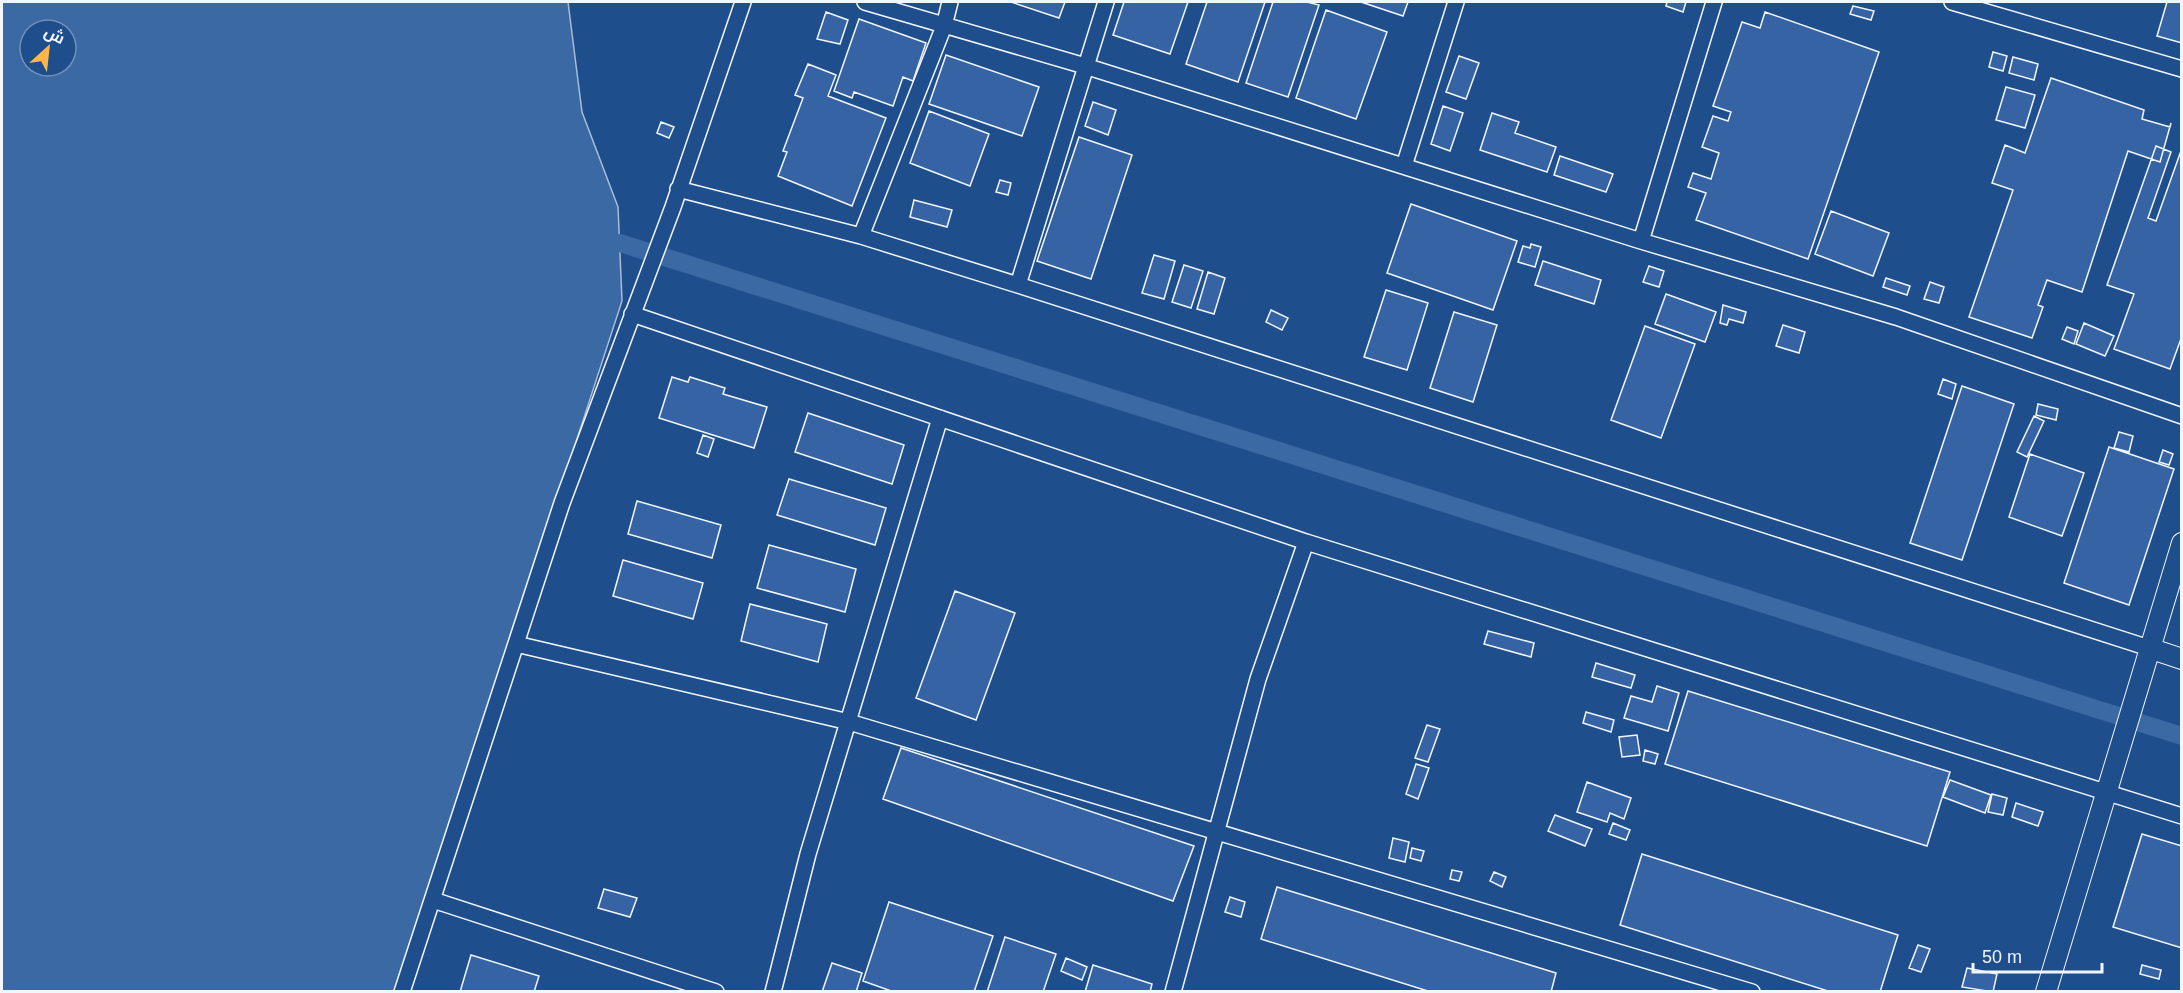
<svg xmlns="http://www.w3.org/2000/svg" width="2183" height="993" viewBox="0 0 2183 993" font-family="Helvetica,Cairo,sans-serif">
	<rect width="100%" height="100%" fill="#1f4e8c"/>
	<path fill="#3b69a3" stroke="#a8bbd7" stroke-width="1.5" fill-rule="evenodd" d="M 2,2 L 568,2 L 582,112 L 618,207 L 622,301 L 397,991 L 2,992 ZM 30,30 L 66,30 L 66,66 L 30,66 Z"/>
	<g fill="none" stroke-linecap="round" stroke-linejoin="round">
		<path stroke="#3b69a3" stroke-width="18" d="M 620,243 L 2182,736"/>
	</g>
	<path fill="#3563a3" stroke="#f2f6ff" stroke-width="1.5" d="M 1011,2 L 1065,2 L 1059,18 Z
		M 1124,2 L 1188,2 L 1170,54 L 1113,35 Z
		M 1207,2 L 1265,2 L 1238,82 L 1186,64 Z
		M 1273,2 L 1307,2 L 1319,5 L 1288,97 L 1246,83 Z
		M 1361,2 L 1408,2 L 1403,16 Z
		M 1667,2 L 1686,2 L 1683,12 L 1666,6 Z
		M 2167,2 L 2182,2 L 2182,43 L 2157,36 Z
		M 1853,6 L 1874,11 L 1871,20 L 1850,14 Z
		M 1326,10 L 1387,32 L 1356,119 L 1296,98 Z
		M 826,12 L 848,20 L 840,44 L 817,39 Z
		M 1765,12 L 1879,52 L 1808,259 L 1696,220 L 1706,193 L 1688,187 L 1693,173 L 1711,179 L 1719,153 L 1702,147 L 1713,116 L 1728,121 L 1731,112 L 1713,106 L 1742,22 L 1760,28 Z
		M 859,19 L 926,43 L 913,81 L 903,77 L 893,106 L 854,92 L 852,98 L 834,91 Z
		M 1993,52 L 2007,56 L 2003,71 L 1989,67 Z
		M 946,55 L 1039,87 L 1022,136 L 929,104 Z
		M 1459,56 L 1479,63 L 1466,99 L 1446,92 Z
		M 2013,57 L 2038,64 L 2034,80 L 2009,73 Z
		M 808,64 L 836,75 L 828,96 L 886,118 L 852,206 L 778,176 L 787,152 L 783,151 L 803,98 L 795,95 Z
		M 2051,78 L 2144,110 L 2142,119 L 2170,127 L 2171,123 L 2160,162 L 2128,151 L 2082,292 L 2047,280 L 2038,305 L 2043,307 L 2032,338 L 1969,317 L 2013,190 L 1992,183 L 2005,145 L 2025,153 Z
		M 2006,87 L 2035,95 L 2025,128 L 1996,120 Z
		M 1093,102 L 1116,110 L 1108,135 L 1085,126 Z
		M 1443,106 L 1463,113 L 1450,151 L 1431,144 Z
		M 929,111 L 989,134 L 970,186 L 910,163 Z
		M 1492,113 L 1519,122 L 1515,133 L 1556,147 L 1547,172 L 1480,150 Z
		M 661,122 L 674,127 L 669,138 L 657,133 Z
		M 1079,137 L 1132,155 L 1091,279 L 1037,261 Z
		M 2156,146 L 2171,152 L 2148,218 L 2156,221 L 2182,148 L 2182,336 L 2170,369 L 2114,349 L 2134,294 L 2107,285 Z
		M 1560,156 L 1613,174 L 1606,192 L 1554,175 Z
		M 1000,180 L 1011,183 L 1008,195 L 996,192 Z
		M 914,200 L 952,210 L 947,227 L 910,217 Z
		M 1411,204 L 1517,241 L 1493,310 L 1387,273 Z
		M 1831,211 L 1889,233 L 1873,276 L 1815,254 Z
		M 1531,244 L 1541,247 L 1535,267 L 1518,262 L 1523,246 L 1530,248 Z
		M 1154,255 L 1175,261 L 1164,299 L 1142,293 Z
		M 1543,261 L 1601,280 L 1594,304 L 1535,285 Z
		M 1184,265 L 1203,271 L 1191,308 L 1172,302 Z
		M 1649,266 L 1664,271 L 1659,287 L 1643,282 Z
		M 1208,272 L 1225,278 L 1214,314 L 1197,309 Z
		M 1886,278 L 1910,286 L 1907,295 L 1883,287 Z
		M 1930,282 L 1944,287 L 1939,303 L 1924,299 Z
		M 1386,290 L 1428,303 L 1407,370 L 1364,357 Z
		M 1666,294 L 1716,312 L 1705,342 L 1655,324 Z
		M 1723,305 L 1746,312 L 1743,323 L 1729,319 L 1727,325 L 1720,323 Z
		M 1271,310 L 1288,318 L 1282,330 L 1266,322 Z
		M 1454,312 L 1497,325 L 1473,402 L 1430,388 Z
		M 2084,323 L 2114,336 L 2105,356 L 2076,344 Z
		M 1783,325 L 1805,332 L 1799,353 L 1776,346 Z
		M 1645,326 L 1695,344 L 1661,438 L 1611,420 Z
		M 2067,327 L 2078,331 L 2074,344 L 2062,339 Z
		M 672,377 L 688,382 L 690,377 L 725,388 L 723,394 L 767,407 L 754,448 L 659,418 Z
		M 1943,379 L 1956,384 L 1952,399 L 1938,394 Z
		M 1962,386 L 2014,404 L 1962,560 L 1910,543 Z
		M 2038,404 L 2058,409 L 2056,420 L 2036,415 Z
		M 808,413 L 904,445 L 892,484 L 795,452 Z
		M 2034,416 L 2044,421 L 2027,457 L 2017,452 Z
		M 2119,432 L 2133,436 L 2129,452 L 2114,448 Z
		M 703,435 L 714,439 L 708,457 L 697,453 Z
		M 2109,447 L 2174,469 L 2129,605 L 2064,583 Z
		M 2163,450 L 2173,454 L 2169,465 L 2159,462 Z
		M 2030,454 L 2084,473 L 2062,536 L 2009,517 Z
		M 789,479 L 886,508 L 875,545 L 777,515 Z
		M 637,501 L 721,525 L 712,558 L 628,534 Z
		M 769,545 L 856,569 L 845,612 L 757,588 Z
		M 623,560 L 703,583 L 693,619 L 613,596 Z
		M 955,591 L 1015,613 L 976,720 L 916,698 Z
		M 750,604 L 827,624 L 818,662 L 741,641 Z
		M 1488,631 L 1534,643 L 1531,657 L 1484,644 Z
		M 1596,663 L 1635,675 L 1631,688 L 1592,677 Z
		M 1657,686 L 1679,693 L 1668,731 L 1624,718 L 1631,696 L 1652,702 Z
		M 1688,691 L 1950,772 L 1927,846 L 1665,764 Z
		M 1586,712 L 1614,720 L 1611,732 L 1583,723 Z
		M 1427,725 L 1440,729 L 1428,762 L 1415,758 Z
		M 1637,735 L 1640,755 L 1622,757 L 1619,737 Z
		M 901,748 L 1194,846 L 1173,901 L 883,799 Z
		M 1645,750 L 1658,754 L 1655,764 L 1643,761 Z
		M 1416,764 L 1429,768 L 1418,799 L 1406,794 Z
		M 1950,780 L 1991,795 L 1985,813 L 1943,797 Z
		M 1587,782 L 1631,798 L 1624,819 L 1610,813 L 1607,822 L 1577,812 Z
		M 1992,794 L 2007,798 L 2003,815 L 1988,812 Z
		M 2016,803 L 2043,812 L 2038,826 L 2012,817 Z
		M 1555,815 L 1592,829 L 1585,846 L 1548,831 Z
		M 1613,823 L 1630,830 L 1626,840 L 1609,834 Z
		M 2142,834 L 2182,846 L 2182,948 L 2113,927 Z
		M 1393,838 L 1409,842 L 1405,862 L 1389,858 Z
		M 1412,848 L 1424,851 L 1421,861 L 1410,858 Z
		M 1642,854 L 1898,935 L 1880,992 L 1831,992 L 1620,925 Z
		M 1452,870 L 1462,872 L 1459,881 L 1450,879 Z
		M 1494,872 L 1506,877 L 1502,887 L 1490,881 Z
		M 1277,887 L 1556,973 L 1551,992 L 1431,992 L 1261,939 Z
		M 604,889 L 637,898 L 630,917 L 598,908 Z
		M 1230,897 L 1245,902 L 1241,917 L 1225,912 Z
		M 889,902 L 993,936 L 974,992 L 894,992 L 863,981 Z
		M 1005,937 L 1056,954 L 1043,992 L 987,992 Z
		M 1918,945 L 1930,949 L 1921,972 L 1909,968 Z
		M 471,955 L 539,976 L 534,992 L 460,992 Z
		M 1066,958 L 1087,967 L 1082,980 L 1061,971 Z
		M 832,963 L 862,973 L 856,992 L 822,992 Z
		M 1093,965 L 1152,984 L 1150,992 L 1085,992 Z
		M 2142,965 L 2161,970 L 2159,979 L 2140,974 Z
		M 1967,968 L 1997,974 L 1993,992 L 1962,987 Z"/>
	<g fill="none" stroke-linecap="round" stroke-linejoin="round">
		<g stroke="#f2f6ff" stroke-width="18">
			<path id="minor" d="M 865,2 L 1085,66 L 1641,241 L 1896,317 L 2182,416
				M 1952,2 L 2182,69
				M 1404,166 L 1456,2
				M 678,189 L 861,236 L 1018,285 L 2149,648
				M 861,236 L 944,26 L 950,2
				M 1641,241 L 1714,2
				M 1018,285 L 1106,2
				M 632,314 L 1306,542 L 2182,816
				M 516,644 L 849,722 L 1752,992
				M 433,900 L 716,992
				M 402,992 L 562,503 L 673,207 L 743,2
				M 773,992 L 808,854 L 940,418
				M 1173,992 L 1258,679 L 1306,542"/>
		</g>
		<g stroke="#f2f6ff" stroke-width="22">
			<path id="tertiary" d="M 2149,648 L 2182,659
				M 2046,992 L 2182,543"/>
		</g>
		<use href="#minor" stroke="#1f4e8c" stroke-width="15"/>
		<use href="#tertiary" stroke="#1f4e8c" stroke-width="20"/>
	</g>
	<rect width="2183" height="993" fill="none" stroke="#f2f6ff" stroke-width="6"/>
	<g transform="translate(48 48) rotate(27)"><circle r="28" fill="#1f4e8c" stroke="#7391ba" stroke-width="1.5"/>
	<path d="M0-4.5L10 22L0 15L-10 22Z" fill="#ffb74d"/>
	<text y="-9" font-size="16" font-weight="bold" text-anchor="middle" fill="#f2f6ff">ش</text>
	</g>
	<path d="M1973 963v9h129v-9" fill="none" stroke="#f2f6ff" stroke-width="3"/>
	<text x="1982" y="963" font-size="18" fill="#f2f6ff" stroke="#1f4e8c" stroke-width="4.5" paint-order="stroke">50 m</text>
</svg>
